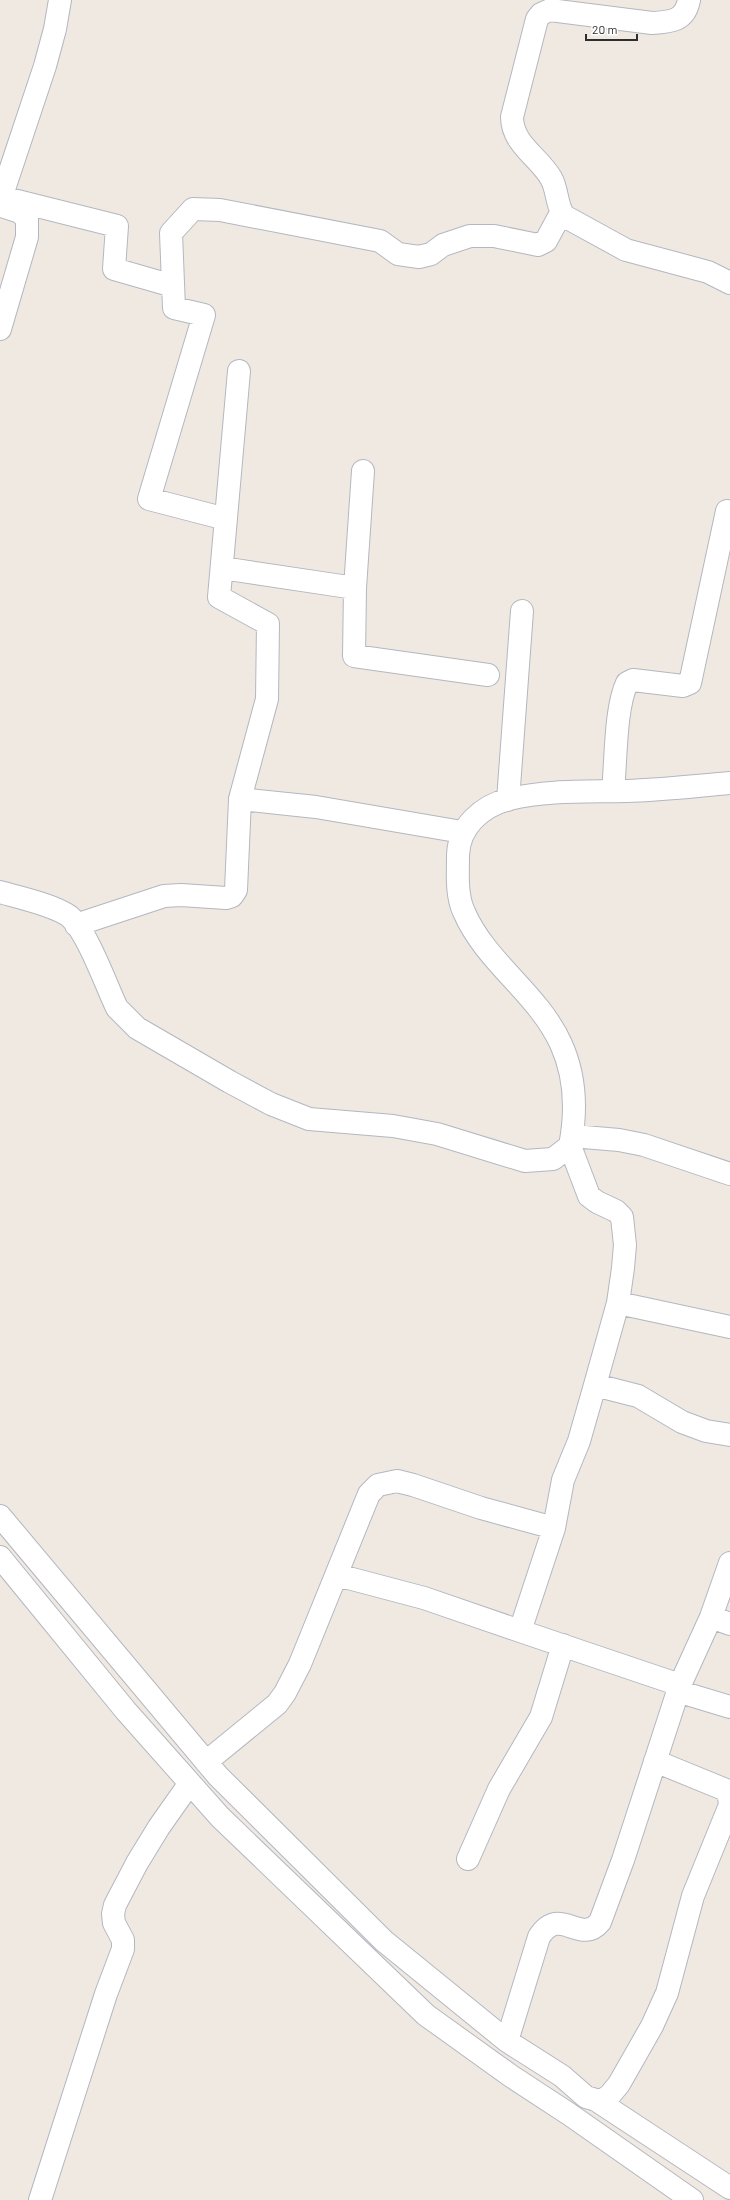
<svg xmlns="http://www.w3.org/2000/svg" width="730" height="2200" viewBox="0 0 730 2200" font-family="Barlow,sans-serif">
	<rect width="100%" height="100%" fill="#efe9e1"/>
	<g fill="none" stroke-linecap="round" stroke-linejoin="round">
		<g stroke="#b4b7c1" stroke-width="24">
			<path id="minor" d="M 689,0 C 685,21 671,22 652,23 L 550,10 L 541,14 L 537,19 L 512,117 C 512,144 539,157 551,178 C 558,190 556,205 564,216 L 626,250 L 708,272 L 730,283
				M 1,197 L 117,226 L 114,269 L 173,286
				M 0,201 L 45,66 L 55,29 L 60,0
				M 0,329 L 27,237 L 27,219 L 20,212 L 2,206
				M 226,519 L 149,499 L 204,315 L 174,308 L 171,233 L 193,209 L 220,210 L 380,241 L 398,254 L 419,257 L 431,254 L 443,245 L 470,236 L 494,236 L 538,245 L 546,241 L 561,213
				M 222,568 L 355,588 L 363,471
				M 355,588 L 354,656 L 488,675
				M 613,791 C 616,762 615,708 627,683 L 633,680 L 683,686 L 690,683 L 727,511
				M 240,799 L 316,807 L 462,832
				M 508,800 L 522,611
				M 0,892 C 18,897 54,905 69,916 C 87,931 106,985 117,1008 L 137,1028 L 230,1082 L 271,1104 L 309,1119 L 393,1126 L 437,1134 L 525,1161 L 553,1159 L 570,1146 C 577,1110 576,1077 561,1044 C 538,993 486,963 464,912 C 456,895 458,873 458,855 C 459,826 482,806 509,799 C 548,790 586,792 626,791 C 661,790 695,786 730,783
				M 76,925 L 164,896 L 181,895 L 226,898 L 232,896 L 236,890 L 240,799 L 267,699 L 268,624 L 219,597 L 239,371
				M 572,1136 L 619,1140 L 644,1145 L 730,1174
				M 618,1303 L 730,1327
				M 595,1385 L 638,1396 L 682,1422 L 706,1431 L 730,1435
				M 0,1516 L 218,1776 L 384,1941 L 507,2041 L 562,2076 L 586,2097 L 596,2100 L 603,2100 L 610,2095 L 619,2084 L 652,2026 L 667,1993 L 693,1896 L 730,1805 L 729,1797 L 726,1790 L 655,1761
				M 0,1557 L 126,1711 L 220,1817 L 426,2015 L 511,2076 L 569,2114 L 692,2200
				M 337,1575 L 424,1598 L 520,1631
				M 711,1617 L 730,1624
				M 680,1685 L 711,1617 L 730,1563
				M 677,1691 L 730,1707
				M 206,1762 L 277,1704 L 285,1693 L 300,1664 L 369,1494 L 378,1485 L 397,1481 L 413,1485 L 481,1508 L 554,1528
				M 468,1859 L 499,1789 L 541,1717 L 563,1645
				M 507,2041 L 539,1937 C 560,1904 580,1946 600,1922 L 623,1860 L 680,1685 L 520,1631 L 554,1528 L 563,1480 L 579,1441 L 595,1385 L 618,1303 L 623,1268 L 625,1245 L 622,1217 L 616,1211 L 597,1202 L 589,1196 L 570,1146
				M 596,2100 L 730,2188
				M 40,2200 L 106,1994 L 123,1949 L 123,1940 L 114,1923 L 113,1914 L 115,1905 L 137,1863 L 159,1827 L 190,1783"/>
		</g>
		<use href="#minor" stroke="#fff" stroke-width="22"/>
	</g>
	<path d="M586 34v6h51v-6" fill="none" stroke="#2e2e2e" stroke-width="2"/>
	<text x="592" y="34" font-size="12" fill="#2e2e2e" stroke="#ffffff" stroke-width="3" paint-order="stroke">20 m</text>
</svg>
